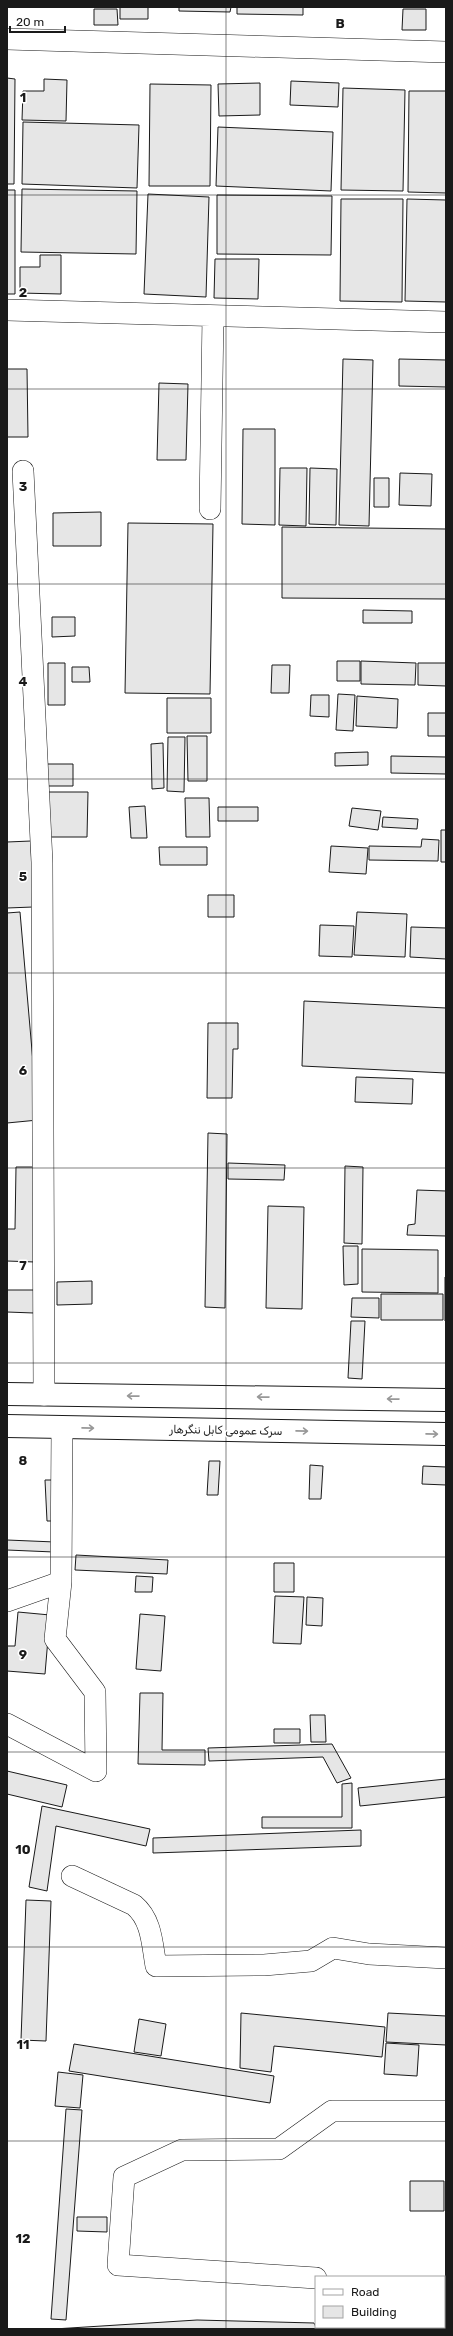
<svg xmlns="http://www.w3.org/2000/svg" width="453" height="2336" viewBox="0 0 453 2336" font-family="Rubik,Cairo,sans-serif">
	<rect width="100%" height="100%" fill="#fff"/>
	<path fill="#e6e6e6" stroke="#1a1a1a" d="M 120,7 L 148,7 L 148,19 L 120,19 Z
		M 179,7 L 231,7 L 230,12 L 179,11 Z
		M 237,7 L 303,7 L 303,15 L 237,14 Z
		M 94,9 L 117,9 L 118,25 L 94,25 Z
		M 403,9 L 426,9 L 426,30 L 402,30 Z
		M 7,78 L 15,79 L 14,184 L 7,184 Z
		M 44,79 L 67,80 L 66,121 L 22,120 L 23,91 L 44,91 Z
		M 291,81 L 339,83 L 338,107 L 290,105 Z
		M 260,83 L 260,115 L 219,116 L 218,84 Z
		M 150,84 L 211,85 L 210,186 L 149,186 Z
		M 343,88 L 405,90 L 403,191 L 341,190 Z
		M 409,91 L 446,91 L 446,193 L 408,192 Z
		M 23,122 L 139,125 L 137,188 L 22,184 Z
		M 218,127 L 333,132 L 331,191 L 216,186 Z
		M 22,189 L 137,191 L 136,254 L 21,252 Z
		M 7,190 L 15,190 L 15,294 L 7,294 Z
		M 148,194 L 209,197 L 206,297 L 144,294 Z
		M 217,195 L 332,196 L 331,255 L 217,254 Z
		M 341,199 L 403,199 L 402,302 L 340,301 Z
		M 407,199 L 446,200 L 446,302 L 405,301 Z
		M 40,255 L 61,255 L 61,294 L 20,293 L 20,267 L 40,267 Z
		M 215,259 L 259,259 L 258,299 L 214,298 Z
		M 343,359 L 373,360 L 369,526 L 339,525 Z
		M 399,359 L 446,360 L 446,387 L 399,386 Z
		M 7,369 L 27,369 L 28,437 L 7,437 Z
		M 159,383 L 188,384 L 186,460 L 157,460 Z
		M 243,429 L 275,429 L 275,525 L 242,524 Z
		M 280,468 L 307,468 L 306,526 L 279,525 Z
		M 310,468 L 337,469 L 336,525 L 309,524 Z
		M 400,473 L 432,474 L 431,506 L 399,505 Z
		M 374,478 L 389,478 L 389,507 L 374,507 Z
		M 101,512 L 101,546 L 53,546 L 53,513 Z
		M 128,523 L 213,524 L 210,694 L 125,693 Z
		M 282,527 L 446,529 L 446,599 L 282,598 Z
		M 363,610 L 412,611 L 412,623 L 363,623 Z
		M 52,617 L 75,617 L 75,636 L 52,637 Z
		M 337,661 L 360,661 L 360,681 L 337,681 Z
		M 361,661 L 416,663 L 415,685 L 361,684 Z
		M 48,663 L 65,663 L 65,705 L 48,705 Z
		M 418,663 L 446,663 L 446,686 L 418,685 Z
		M 272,665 L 290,665 L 289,693 L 271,693 Z
		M 72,667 L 89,667 L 90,682 L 72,682 Z
		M 338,694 L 355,695 L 353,731 L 336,730 Z
		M 311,695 L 329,695 L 329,717 L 310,716 Z
		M 357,696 L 398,699 L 397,728 L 356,726 Z
		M 167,698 L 211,698 L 211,733 L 167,733 Z
		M 428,713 L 446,713 L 446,736 L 428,736 Z
		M 187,736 L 207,736 L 207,781 L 188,781 Z
		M 168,737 L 185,737 L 184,792 L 167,791 Z
		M 163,743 L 164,788 L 152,789 L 151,744 Z
		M 368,752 L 368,765 L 335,766 L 335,753 Z
		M 391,756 L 446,757 L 446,774 L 391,773 Z
		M 46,764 L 73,764 L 73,786 L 46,786 Z
		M 46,792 L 88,792 L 87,837 L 46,837 Z
		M 185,798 L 209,798 L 210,837 L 186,837 Z
		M 145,806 L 147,838 L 131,838 L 129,807 Z
		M 218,807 L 258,807 L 258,821 L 218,821 Z
		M 352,808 L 381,811 L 378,830 L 349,826 Z
		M 383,817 L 418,819 L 417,829 L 382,827 Z
		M 441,830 L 446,830 L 446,862 L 441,862 Z
		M 422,839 L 439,840 L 438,861 L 369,860 L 369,846 L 421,847 Z
		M 31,841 L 33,907 L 7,908 L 7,842 Z
		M 331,846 L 368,848 L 366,874 L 329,872 Z
		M 159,847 L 207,847 L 207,865 L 160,865 Z
		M 208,895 L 234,895 L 234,917 L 208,917 Z
		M 20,912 L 38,1120 L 7,1123 L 7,913 Z
		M 357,912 L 407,914 L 405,957 L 354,955 Z
		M 320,925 L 354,926 L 352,957 L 319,956 Z
		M 411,927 L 446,928 L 446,959 L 410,957 Z
		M 304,1001 L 446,1008 L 446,1073 L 302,1066 Z
		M 208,1023 L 238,1023 L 238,1049 L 233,1049 L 232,1098 L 207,1098 Z
		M 356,1077 L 413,1079 L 412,1104 L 355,1102 Z
		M 208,1133 L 227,1134 L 225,1308 L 205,1307 Z
		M 228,1163 L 285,1165 L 284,1180 L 228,1179 Z
		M 345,1166 L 363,1167 L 362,1244 L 344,1243 Z
		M 16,1167 L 37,1167 L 35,1262 L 7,1261 L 7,1229 L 15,1229 Z
		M 417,1190 L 446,1191 L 446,1236 L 407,1235 L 408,1225 L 415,1224 Z
		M 268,1206 L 304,1207 L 302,1309 L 266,1308 Z
		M 343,1246 L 358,1246 L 358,1284 L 344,1285 Z
		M 362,1249 L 438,1250 L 438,1293 L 362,1292 Z
		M 445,1277 L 446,1277 L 446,1321 L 445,1321 Z
		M 92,1281 L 92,1304 L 57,1305 L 57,1282 Z
		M 7,1290 L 34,1290 L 34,1313 L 7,1312 Z
		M 381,1294 L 443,1294 L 443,1320 L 381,1320 Z
		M 352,1298 L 379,1298 L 379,1318 L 351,1317 Z
		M 351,1321 L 365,1321 L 362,1379 L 348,1378 Z
		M 209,1461 L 220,1461 L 218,1495 L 207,1495 Z
		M 310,1465 L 323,1466 L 321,1499 L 309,1499 Z
		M 423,1466 L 446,1467 L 446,1485 L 422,1484 Z
		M 45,1480 L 59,1480 L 59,1521 L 47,1521 Z
		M 7,1540 L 55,1542 L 54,1552 L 7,1550 Z
		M 76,1555 L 168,1560 L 167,1574 L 75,1570 Z
		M 274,1563 L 294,1563 L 294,1592 L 274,1592 Z
		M 136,1576 L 153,1577 L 152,1592 L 135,1592 Z
		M 275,1596 L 304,1597 L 301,1644 L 273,1643 Z
		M 307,1597 L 323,1598 L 322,1626 L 306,1625 Z
		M 18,1612 L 50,1615 L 45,1674 L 7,1671 L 7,1646 L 15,1646 Z
		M 140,1614 L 165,1616 L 161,1671 L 136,1669 Z
		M 140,1693 L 163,1693 L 162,1750 L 205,1750 L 205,1765 L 138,1764 Z
		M 310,1715 L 325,1715 L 326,1742 L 311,1742 Z
		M 274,1729 L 300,1729 L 300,1743 L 274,1743 Z
		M 332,1744 L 351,1778 L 337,1783 L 323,1757 L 209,1761 L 208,1748 Z
		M 7,1771 L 67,1785 L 62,1807 L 7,1794 Z
		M 446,1779 L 446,1797 L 360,1806 L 358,1788 Z
		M 352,1783 L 352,1828 L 262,1828 L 262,1817 L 342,1817 L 342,1784 Z
		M 42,1806 L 150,1829 L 146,1846 L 56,1826 L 47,1891 L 29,1887 Z
		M 361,1830 L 361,1846 L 153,1853 L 153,1838 Z
		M 26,1900 L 51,1901 L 46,2041 L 21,2040 Z
		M 241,2013 L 385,2027 L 382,2057 L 274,2046 L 271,2072 L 240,2068 Z
		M 388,2013 L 446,2016 L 446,2045 L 386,2042 Z
		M 139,2019 L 166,2024 L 161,2056 L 134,2052 Z
		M 386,2043 L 419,2045 L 417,2076 L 384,2074 Z
		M 74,2044 L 274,2076 L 270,2103 L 69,2071 Z
		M 58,2072 L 83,2075 L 80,2108 L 55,2106 Z
		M 66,2109 L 82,2110 L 66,2320 L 51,2319 Z
		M 410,2181 L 444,2181 L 444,2211 L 410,2211 Z
		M 77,2217 L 107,2217 L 107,2232 L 77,2231 Z
		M 197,2320 L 314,2323 L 316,2327 L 345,2329 L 54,2329 Z"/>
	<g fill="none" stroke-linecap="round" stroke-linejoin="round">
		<g stroke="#1a1a1a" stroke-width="22">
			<path id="minor" d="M 7,39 L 446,52
				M 7,310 L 446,322
				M 23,471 L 42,862 L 44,1395
				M 210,509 L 213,316
				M 7,1601 L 61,1582
				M 7,1724 L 96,1771 L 95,1692 L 55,1639 L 61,1582 L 62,1427
				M 72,1876 L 134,1905 C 152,1920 152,1944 156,1966 L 264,1965 L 311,1961 L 333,1948 L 369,1954 L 446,1958
				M 316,2278 L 118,2265 L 124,2177 L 182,2150 L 279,2149 L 332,2111 L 446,2111
				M 444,2295 L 446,2296"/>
		</g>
		<g stroke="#1a1a1a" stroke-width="24">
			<path id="highway" d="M 7,1394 L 446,1400
				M 7,1426 L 446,1434"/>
		</g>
		<use href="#minor" stroke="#fff" stroke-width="21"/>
		<use href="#highway" stroke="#fff" stroke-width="22"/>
	</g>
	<defs><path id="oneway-shaft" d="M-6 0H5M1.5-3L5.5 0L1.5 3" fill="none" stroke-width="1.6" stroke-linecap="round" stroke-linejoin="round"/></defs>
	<g stroke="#989898">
		<use href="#oneway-shaft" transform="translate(133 1396) rotate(-179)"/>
		<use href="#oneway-shaft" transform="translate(263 1397) rotate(-179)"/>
		<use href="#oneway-shaft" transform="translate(393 1399) rotate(-179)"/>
		<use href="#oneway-shaft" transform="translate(88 1428) rotate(1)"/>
		<use href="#oneway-shaft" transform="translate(302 1431) rotate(1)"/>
		<use href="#oneway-shaft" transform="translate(432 1434) rotate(1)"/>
	</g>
	<path fill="none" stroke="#1a1a1a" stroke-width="1" stroke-opacity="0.55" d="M 226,7 L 226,2329M 7,195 L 446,195M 7,389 L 446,389M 7,584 L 446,584M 7,779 L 446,779M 7,973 L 446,973M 7,1168 L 446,1168M 7,1363 L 446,1363M 7,1557 L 446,1557M 7,1752 L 446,1752M 7,1947 L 446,1947M 7,2141 L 446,2141"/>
	<g text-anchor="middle" stroke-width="3" stroke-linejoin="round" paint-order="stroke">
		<g font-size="11" fill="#1a1a1a" stroke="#fff">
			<text transform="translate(226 1430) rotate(1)" y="4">سرک عمومی کابل ننگرهار</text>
		</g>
	</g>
	<g font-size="13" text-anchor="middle" font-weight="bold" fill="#1a1a1a" stroke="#fff" stroke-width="3" stroke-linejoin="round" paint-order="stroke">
		<text x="340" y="28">B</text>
		<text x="23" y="102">1</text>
		<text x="23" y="297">2</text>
		<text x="23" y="491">3</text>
		<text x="23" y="686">4</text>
		<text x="23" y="881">5</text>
		<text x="23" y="1075">6</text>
		<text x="23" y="1270">7</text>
		<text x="23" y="1465">8</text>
		<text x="23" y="1659">9</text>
		<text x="23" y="1854">10</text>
		<text x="23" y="2049">11</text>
		<text x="23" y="2243">12</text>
	</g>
	<rect width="453" height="2336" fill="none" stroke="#1a1a1a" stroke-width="16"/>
	<rect x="315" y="2276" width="130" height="52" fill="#ffffff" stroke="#a3a3a3"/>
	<rect x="323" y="2289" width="20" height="6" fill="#ffffff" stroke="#a3a3a3"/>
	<text x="351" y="2296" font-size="12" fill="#1a1a1a">Road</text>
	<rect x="323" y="2306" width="20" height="12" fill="#e6e6e6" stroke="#a3a3a3"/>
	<text x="351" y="2316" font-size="12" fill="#1a1a1a">Building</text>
	<path d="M10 26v6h55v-6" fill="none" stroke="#1a1a1a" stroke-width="2"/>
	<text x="16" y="26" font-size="12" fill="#1a1a1a" stroke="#ffffff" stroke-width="3" paint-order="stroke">20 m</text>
</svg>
